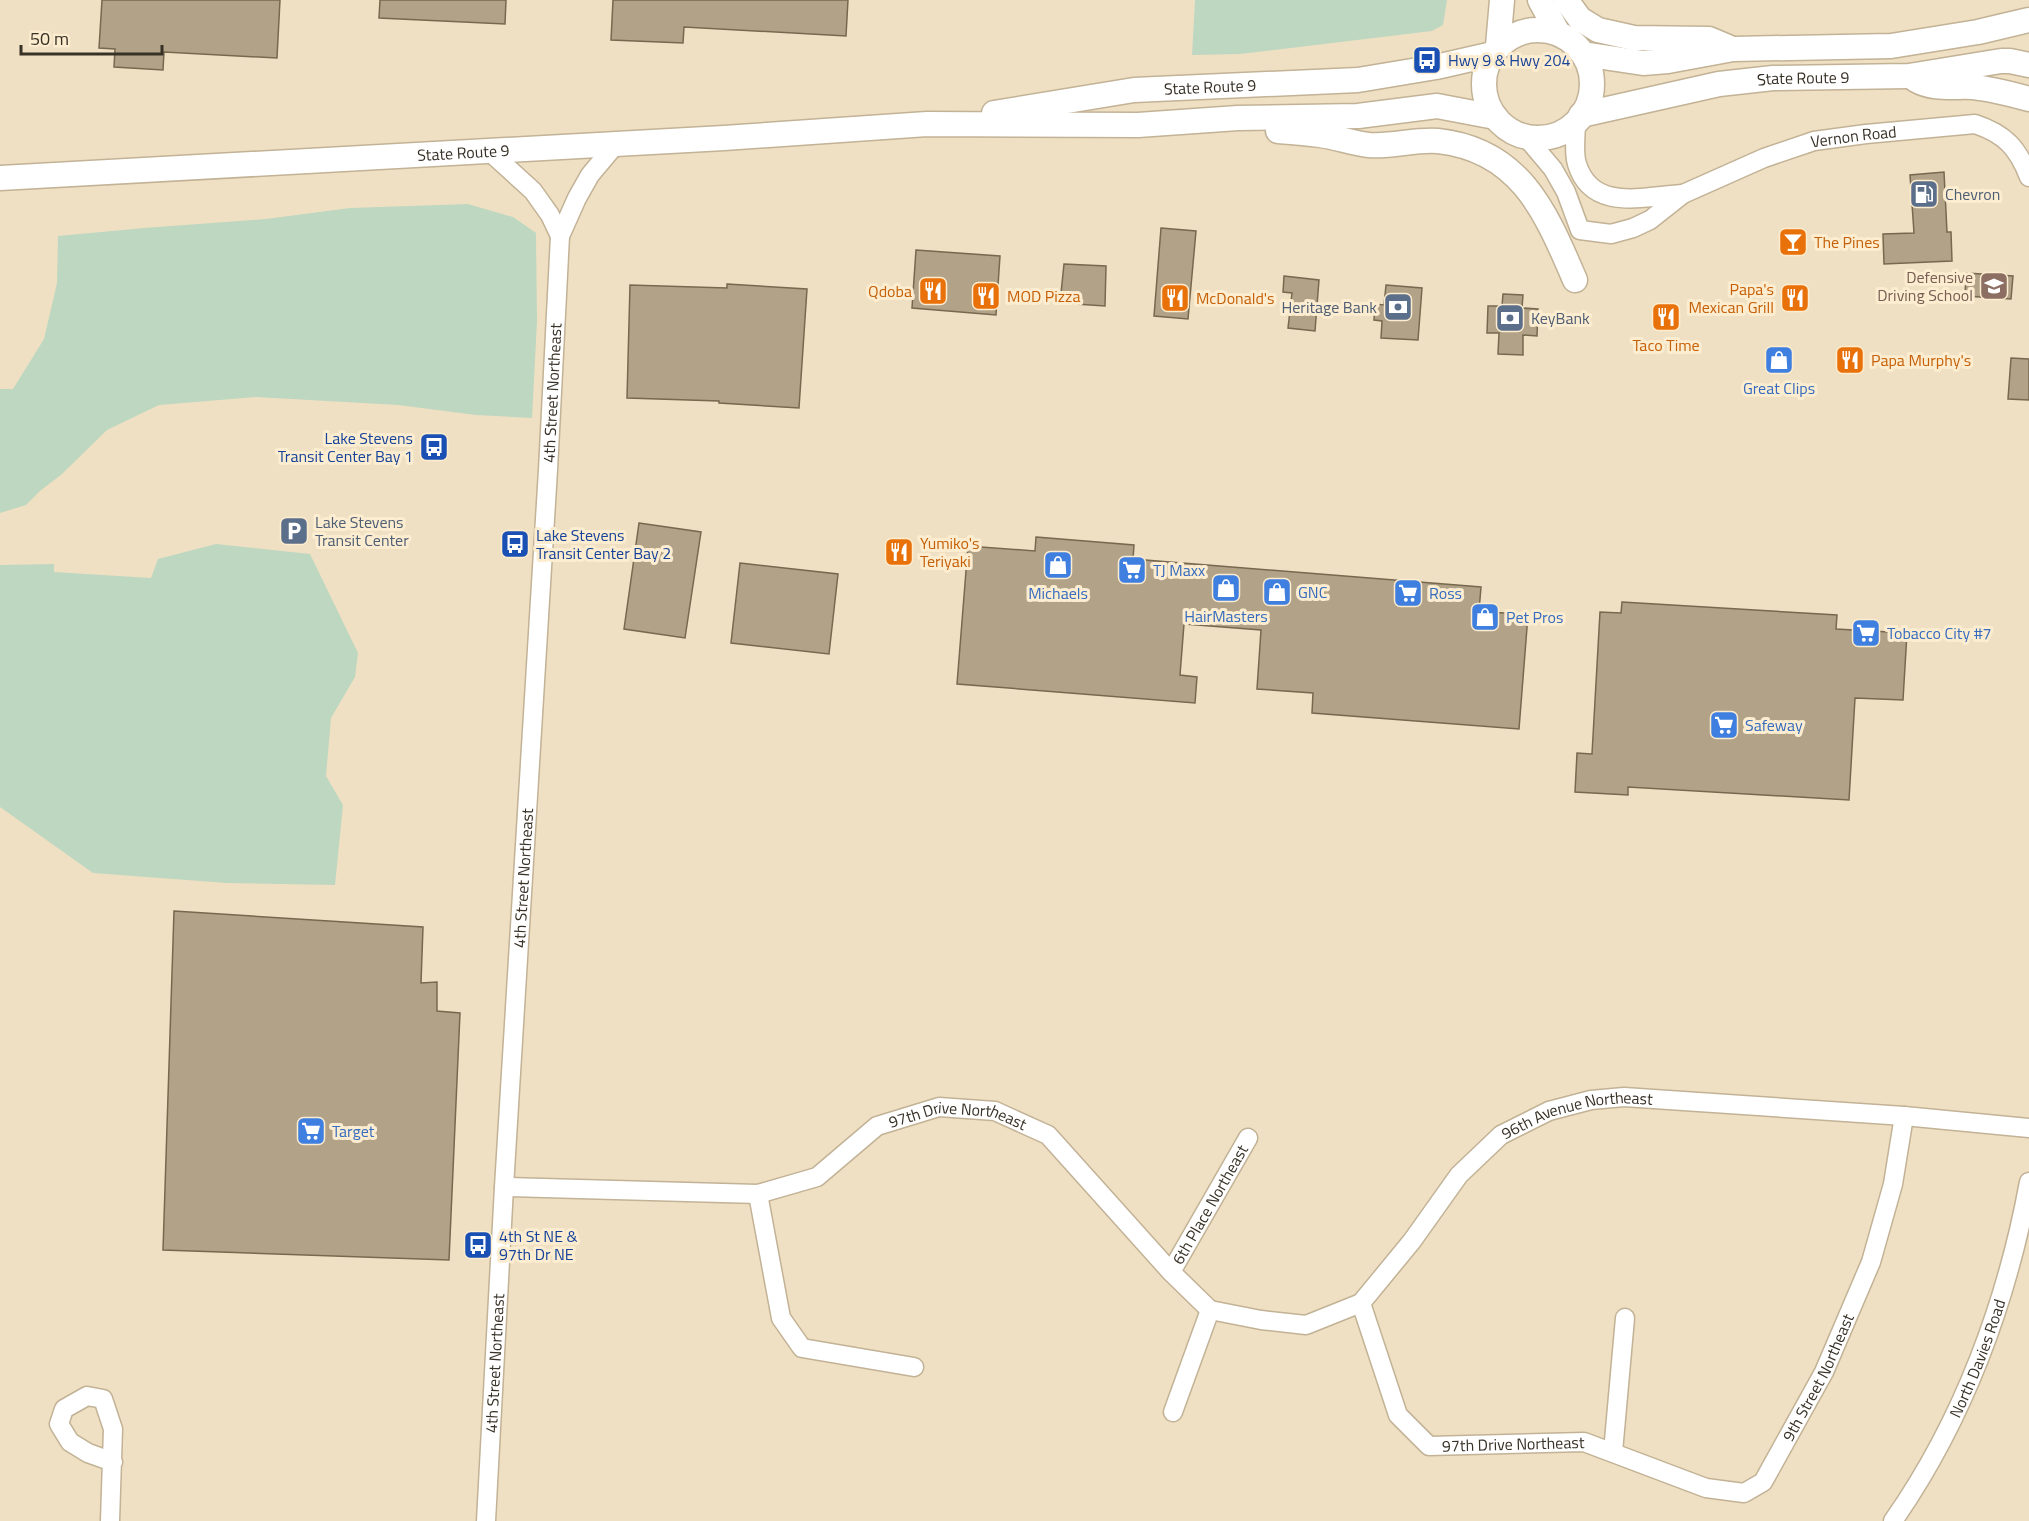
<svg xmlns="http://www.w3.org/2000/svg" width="2029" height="1521" viewBox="0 0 2029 1521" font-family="'Titillium Web',sans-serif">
	<rect width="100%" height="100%" fill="#f0e0c3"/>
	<path fill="#bdd7c0" d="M 1195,0 L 1447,0 L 1443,25 L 1432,31 L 1240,54 L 1192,55 Z
		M 468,204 L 513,217 L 536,233 L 537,321 L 532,418 L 476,415 L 398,405 L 256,397 L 159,405 L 107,430 L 62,474 L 40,491 L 26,505 L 0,513 L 0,389 L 13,389 L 44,339 L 57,283 L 58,236 L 144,228 L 266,219 L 350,208 Z
		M 216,544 L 310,554 L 358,653 L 355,677 L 331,718 L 326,776 L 343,805 L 335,885 L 227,883 L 93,873 L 0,807 L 0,565 L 54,564 L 54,572 L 151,578 L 158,559 Z"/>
	<path fill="#b2a287" stroke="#77694f" stroke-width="1.5" d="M 102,0 L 280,0 L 277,58 L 164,52 L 163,70 L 114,67 L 115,49 L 99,48 Z
		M 380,0 L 506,0 L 505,24 L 379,18 Z
		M 613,0 L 848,0 L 846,36 L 684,27 L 683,43 L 611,40 Z
		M 1944,172 L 1947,232 L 1951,232 L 1952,261 L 1884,264 L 1883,234 L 1914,233 L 1910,175 Z
		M 1161,228 L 1196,231 L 1188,319 L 1154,316 Z
		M 916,250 L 1000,256 L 996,315 L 912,308 Z
		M 1064,264 L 1106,266 L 1105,306 L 1060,303 Z
		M 1966,273 L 2013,276 L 2011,299 L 1965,296 Z
		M 1284,276 L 1319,280 L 1315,331 L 1288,328 L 1292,293 L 1283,292 Z
		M 727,284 L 807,289 L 799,408 L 719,403 L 719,401 L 627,398 L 630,285 L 727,288 Z
		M 1386,285 L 1422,288 L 1418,340 L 1381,338 L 1382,321 L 1374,320 L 1375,304 L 1384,305 Z
		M 1503,294 L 1523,295 L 1522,308 L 1538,309 L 1537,336 L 1523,335 L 1523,355 L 1498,354 L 1499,333 L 1487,333 L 1488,306 L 1502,306 Z
		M 2011,358 L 2029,359 L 2029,400 L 2008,399 Z
		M 639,523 L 701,532 L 685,638 L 624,629 Z
		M 1036,537 L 1134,545 L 1133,559 L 1481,587 L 1479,611 L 1528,615 L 1519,729 L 1312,713 L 1313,693 L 1257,689 L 1261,630 L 1184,624 L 1180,675 L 1197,677 L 1195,703 L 957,684 L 968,546 L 1035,551 Z
		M 740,563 L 838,574 L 829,654 L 731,643 Z
		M 1622,602 L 1837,615 L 1836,629 L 1907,633 L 1903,700 L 1855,698 L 1849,800 L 1628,787 L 1628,795 L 1575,792 L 1577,753 L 1592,754 L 1600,612 L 1621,613 Z
		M 174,911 L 423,927 L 421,983 L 437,982 L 437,1011 L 460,1013 L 449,1260 L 163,1250 Z"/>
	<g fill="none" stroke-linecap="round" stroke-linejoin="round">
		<g stroke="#c2b296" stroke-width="21">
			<g id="minor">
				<path d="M 1576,122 C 1576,135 1573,152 1577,164 C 1592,213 1645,196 1683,194"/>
				<path id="s1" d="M 1526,137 L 1553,169 L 1566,192 L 1580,230 L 1611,234 L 1633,228 L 1650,220 L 1683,194 L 1764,158 L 1814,141 L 1866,134 L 1975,124 C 2005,134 2018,148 2029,177"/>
				<path d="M 489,151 L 533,191 L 550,215 L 560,236"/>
				<path id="s2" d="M 504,1187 L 758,1194 L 817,1177 L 877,1126 L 939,1107 L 995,1111 L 1048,1135 L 1171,1272 L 1210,1310"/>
				<path d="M 758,1194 L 781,1318 L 802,1348 L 914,1367"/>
				<path id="s3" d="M 1171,1272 L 1248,1138"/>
				<path id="s4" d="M 1361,1303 L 1398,1415 L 1429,1446 L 1584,1442 L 1706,1488 L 1744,1493 L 1763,1482 L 1824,1372 L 1871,1262 L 1893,1184 L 1904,1116"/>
				<path id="s5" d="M 1210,1310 L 1261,1320 L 1306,1325 L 1361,1303 L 1412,1241 L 1459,1175 L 1501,1135 L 1549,1111 L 1591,1100 L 1624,1097 L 1904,1116 L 2029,1128"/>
				<path d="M 1173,1412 L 1210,1310"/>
				<path d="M 1613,1452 L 1625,1318"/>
				<path d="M 110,1521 L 113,1429 L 103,1399 L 87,1396 L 64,1409 L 59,1424 L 70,1442 L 88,1453 L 113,1462"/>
				<path id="s6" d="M 486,1521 L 504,1187 L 548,470 L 560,236 L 577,198 L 590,175 L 616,144"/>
				<path id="s7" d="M 1893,1521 C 1963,1421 2007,1302 2029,1182"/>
			</g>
		</g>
		<g stroke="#c2b296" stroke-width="27">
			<g id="major">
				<path d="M 1540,0 L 1558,33"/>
				<path d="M 1566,0 L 1580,19 L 1598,30 L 1634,38 L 1709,39 L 1728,47"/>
				<circle cx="1538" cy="84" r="54"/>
				<path d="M 1498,46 L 1502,0"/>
				<path d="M 1583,54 L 1643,63 L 1668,61 L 1733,49 L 1891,46 L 1978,32 L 2029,20"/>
				<path d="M 1916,80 C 1933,90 1954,86 1973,87 C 1992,89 2011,94 2029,99"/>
				<path id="s8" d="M 994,113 L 1134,90 L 1358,80 L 1436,67 L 1493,54"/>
				<path id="s9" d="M 1581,115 L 1719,84 L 1773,78 L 1909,76 L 2001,61 L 2010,61 L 2029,65"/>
				<path d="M 1278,131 C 1292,132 1306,133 1320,135 C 1336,137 1352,143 1369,145 C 1392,147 1415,139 1438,141 C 1521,150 1546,213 1575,280"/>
				<path id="s10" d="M 0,178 L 724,138 L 927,124 L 1138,125 L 1238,118 L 1358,116 L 1437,106 L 1495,117"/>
			</g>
		</g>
		<use href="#minor" stroke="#fff" stroke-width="18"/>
		<use href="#major" stroke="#fff" stroke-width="24"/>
	</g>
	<defs>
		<g id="bus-square" transform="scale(1.5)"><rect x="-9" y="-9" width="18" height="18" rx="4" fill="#1a4fb4" stroke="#fdedd0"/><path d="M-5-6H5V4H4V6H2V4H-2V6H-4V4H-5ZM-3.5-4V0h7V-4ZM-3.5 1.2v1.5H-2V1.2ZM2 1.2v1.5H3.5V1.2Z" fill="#fff"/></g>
		<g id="fuel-square" transform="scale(1.5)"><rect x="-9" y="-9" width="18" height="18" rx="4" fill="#5c6f8a" stroke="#fdedd0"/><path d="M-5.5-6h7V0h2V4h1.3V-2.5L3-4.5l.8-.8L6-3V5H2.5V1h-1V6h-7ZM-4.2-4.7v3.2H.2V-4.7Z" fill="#fff"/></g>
		<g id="bar-square" transform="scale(1.5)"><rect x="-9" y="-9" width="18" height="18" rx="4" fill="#e8710a" stroke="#fdedd0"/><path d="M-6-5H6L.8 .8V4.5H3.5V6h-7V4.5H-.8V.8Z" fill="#fff"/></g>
		<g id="school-square" transform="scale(1.5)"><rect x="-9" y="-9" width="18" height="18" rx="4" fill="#8d6e63" stroke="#fdedd0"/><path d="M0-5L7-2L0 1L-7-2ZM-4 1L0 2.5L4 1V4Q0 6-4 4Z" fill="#fff"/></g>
		<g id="restaurant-square" transform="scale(1.5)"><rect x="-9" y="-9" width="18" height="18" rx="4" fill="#e8710a" stroke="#fdedd0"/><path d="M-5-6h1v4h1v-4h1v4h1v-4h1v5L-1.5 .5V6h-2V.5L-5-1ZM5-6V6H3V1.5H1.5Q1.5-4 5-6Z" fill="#fff"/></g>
		<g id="bank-square" transform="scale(1.5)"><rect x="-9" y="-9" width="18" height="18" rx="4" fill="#5c6f8a" stroke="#fdedd0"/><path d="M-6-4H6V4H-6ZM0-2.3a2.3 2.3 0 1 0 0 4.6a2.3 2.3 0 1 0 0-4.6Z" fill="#fff"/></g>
		<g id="shop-square" transform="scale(1.5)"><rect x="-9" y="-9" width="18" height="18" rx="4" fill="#3f7fe0" stroke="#fdedd0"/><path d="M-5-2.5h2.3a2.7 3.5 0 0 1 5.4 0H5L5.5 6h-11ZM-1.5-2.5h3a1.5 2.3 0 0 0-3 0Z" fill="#fff"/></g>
		<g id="parking-square" transform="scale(1.5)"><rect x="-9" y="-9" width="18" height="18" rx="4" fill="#5c6f8a" stroke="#fdedd0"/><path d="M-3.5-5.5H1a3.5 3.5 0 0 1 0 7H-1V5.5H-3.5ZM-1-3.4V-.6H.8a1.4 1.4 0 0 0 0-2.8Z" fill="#fff"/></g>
		<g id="supermarket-square" transform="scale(1.5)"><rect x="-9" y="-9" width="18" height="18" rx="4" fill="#3f7fe0" stroke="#fdedd0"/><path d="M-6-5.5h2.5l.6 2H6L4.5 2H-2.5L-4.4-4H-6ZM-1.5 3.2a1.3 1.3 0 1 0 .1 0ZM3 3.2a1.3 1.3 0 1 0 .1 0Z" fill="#fff"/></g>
	</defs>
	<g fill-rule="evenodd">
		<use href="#bus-square" x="1427" y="60"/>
		<use href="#fuel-square" x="1924" y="194"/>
		<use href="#bar-square" x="1793" y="242"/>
		<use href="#school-square" x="1994" y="286"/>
		<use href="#restaurant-square" x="933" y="291"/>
		<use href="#restaurant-square" x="986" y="296"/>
		<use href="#restaurant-square" x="1175" y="298"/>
		<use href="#restaurant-square" x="1795" y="298"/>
		<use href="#bank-square" x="1398" y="307"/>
		<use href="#restaurant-square" x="1666" y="317"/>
		<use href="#bank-square" x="1510" y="318"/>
		<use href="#shop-square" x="1779" y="360"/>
		<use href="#restaurant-square" x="1850" y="360"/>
		<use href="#bus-square" x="434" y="447"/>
		<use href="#parking-square" x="294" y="531"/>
		<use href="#bus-square" x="515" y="544"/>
		<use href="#restaurant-square" x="899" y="552"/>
		<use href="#shop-square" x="1058" y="565"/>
		<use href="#supermarket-square" x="1132" y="570"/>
		<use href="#shop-square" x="1226" y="588"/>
		<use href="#shop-square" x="1277" y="592"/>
		<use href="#supermarket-square" x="1408" y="593"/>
		<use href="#shop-square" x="1485" y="617"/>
		<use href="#supermarket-square" x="1866" y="633"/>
		<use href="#supermarket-square" x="1724" y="725"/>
		<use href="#supermarket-square" x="311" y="1131"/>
		<use href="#bus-square" x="478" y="1245"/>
	</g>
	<g text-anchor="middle" stroke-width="6" stroke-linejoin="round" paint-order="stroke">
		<g font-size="16" fill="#164399" stroke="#fdedd0" text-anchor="start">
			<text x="1448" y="66">Hwy 9 &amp; Hwy 204</text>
			<text x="413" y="444" text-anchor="end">Lake Stevens<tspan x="413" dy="18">Transit Center Bay 1</tspan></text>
			<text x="536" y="541">Lake Stevens<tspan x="536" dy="18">Transit Center Bay 2</tspan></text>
			<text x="499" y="1242">4th St NE &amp;<tspan x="499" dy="18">97th Dr NE</tspan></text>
		</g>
		<g font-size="16" fill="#373126" stroke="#fdedd0">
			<text dy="6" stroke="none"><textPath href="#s9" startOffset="226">State Route 9</textPath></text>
			<text dy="6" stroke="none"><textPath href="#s8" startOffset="218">State Route 9</textPath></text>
			<text dy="6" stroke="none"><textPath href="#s1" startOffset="405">Vernon Road</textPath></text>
			<text dy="6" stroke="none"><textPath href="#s10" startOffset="464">State Route 9</textPath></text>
			<text dy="6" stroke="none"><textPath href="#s6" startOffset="1130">4th Street Northeast</textPath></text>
			<text dy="6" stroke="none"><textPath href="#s6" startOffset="644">4th Street Northeast</textPath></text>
			<text dy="6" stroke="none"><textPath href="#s5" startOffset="456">96th Avenue Northeast</textPath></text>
			<text dy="6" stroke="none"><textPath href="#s2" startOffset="478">97th Drive Northeast</textPath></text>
			<text dy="6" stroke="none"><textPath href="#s3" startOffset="78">6th Place Northeast</textPath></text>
			<text dy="6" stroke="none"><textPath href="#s7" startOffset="184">North Davies Road</textPath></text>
			<text dy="6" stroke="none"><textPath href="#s6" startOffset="158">4th Street Northeast</textPath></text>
			<text dy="6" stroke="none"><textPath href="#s4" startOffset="626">9th Street Northeast</textPath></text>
			<text dy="6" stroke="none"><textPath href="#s4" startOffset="246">97th Drive Northeast</textPath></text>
		</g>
		<g font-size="16" fill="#4e5e75" stroke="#fdedd0" text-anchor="start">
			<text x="1945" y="200">Chevron</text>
			<text x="1377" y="313" text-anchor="end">Heritage Bank</text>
			<text x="1531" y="324">KeyBank</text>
			<text x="315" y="528">Lake Stevens<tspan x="315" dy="18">Transit Center</tspan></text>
		</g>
		<g font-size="16" fill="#c56008" stroke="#fdedd0" text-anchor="start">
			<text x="1814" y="248">The Pines</text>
			<text x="1774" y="295" text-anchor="end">Papa's<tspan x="1774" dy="18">Mexican Grill</tspan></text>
			<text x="912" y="297" text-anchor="end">Qdoba</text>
			<text x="1007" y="302">MOD Pizza</text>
			<text x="1196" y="304">McDonald's</text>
			<text x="1666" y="351" text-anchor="middle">Taco Time</text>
			<text x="1871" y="366">Papa Murphy's</text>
			<text x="920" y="549">Yumiko's<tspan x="920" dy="18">Teriyaki</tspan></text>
		</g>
		<g font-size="16" fill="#785e54" stroke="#fdedd0" text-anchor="end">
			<text x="1973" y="283">Defensive<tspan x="1973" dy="18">Driving School</tspan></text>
		</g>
		<g font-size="16" fill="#366cbe" stroke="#fdedd0" text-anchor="start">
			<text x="1779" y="394" text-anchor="middle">Great Clips</text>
			<text x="1153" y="576">TJ Maxx</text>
			<text x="1298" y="598">GNC</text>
			<text x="1058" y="599" text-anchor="middle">Michaels</text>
			<text x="1429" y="599">Ross</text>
			<text x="1226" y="622" text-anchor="middle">HairMasters</text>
			<text x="1506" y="623">Pet Pros</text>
			<text x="1887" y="639">Tobacco City #7</text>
			<text x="1745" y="731">Safeway</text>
			<text x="332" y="1137">Target</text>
		</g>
	</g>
	<path d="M21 45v9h141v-9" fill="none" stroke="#373126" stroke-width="3"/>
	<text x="30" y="45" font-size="18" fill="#373126" stroke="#fdedd0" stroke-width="4.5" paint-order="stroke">50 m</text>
</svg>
